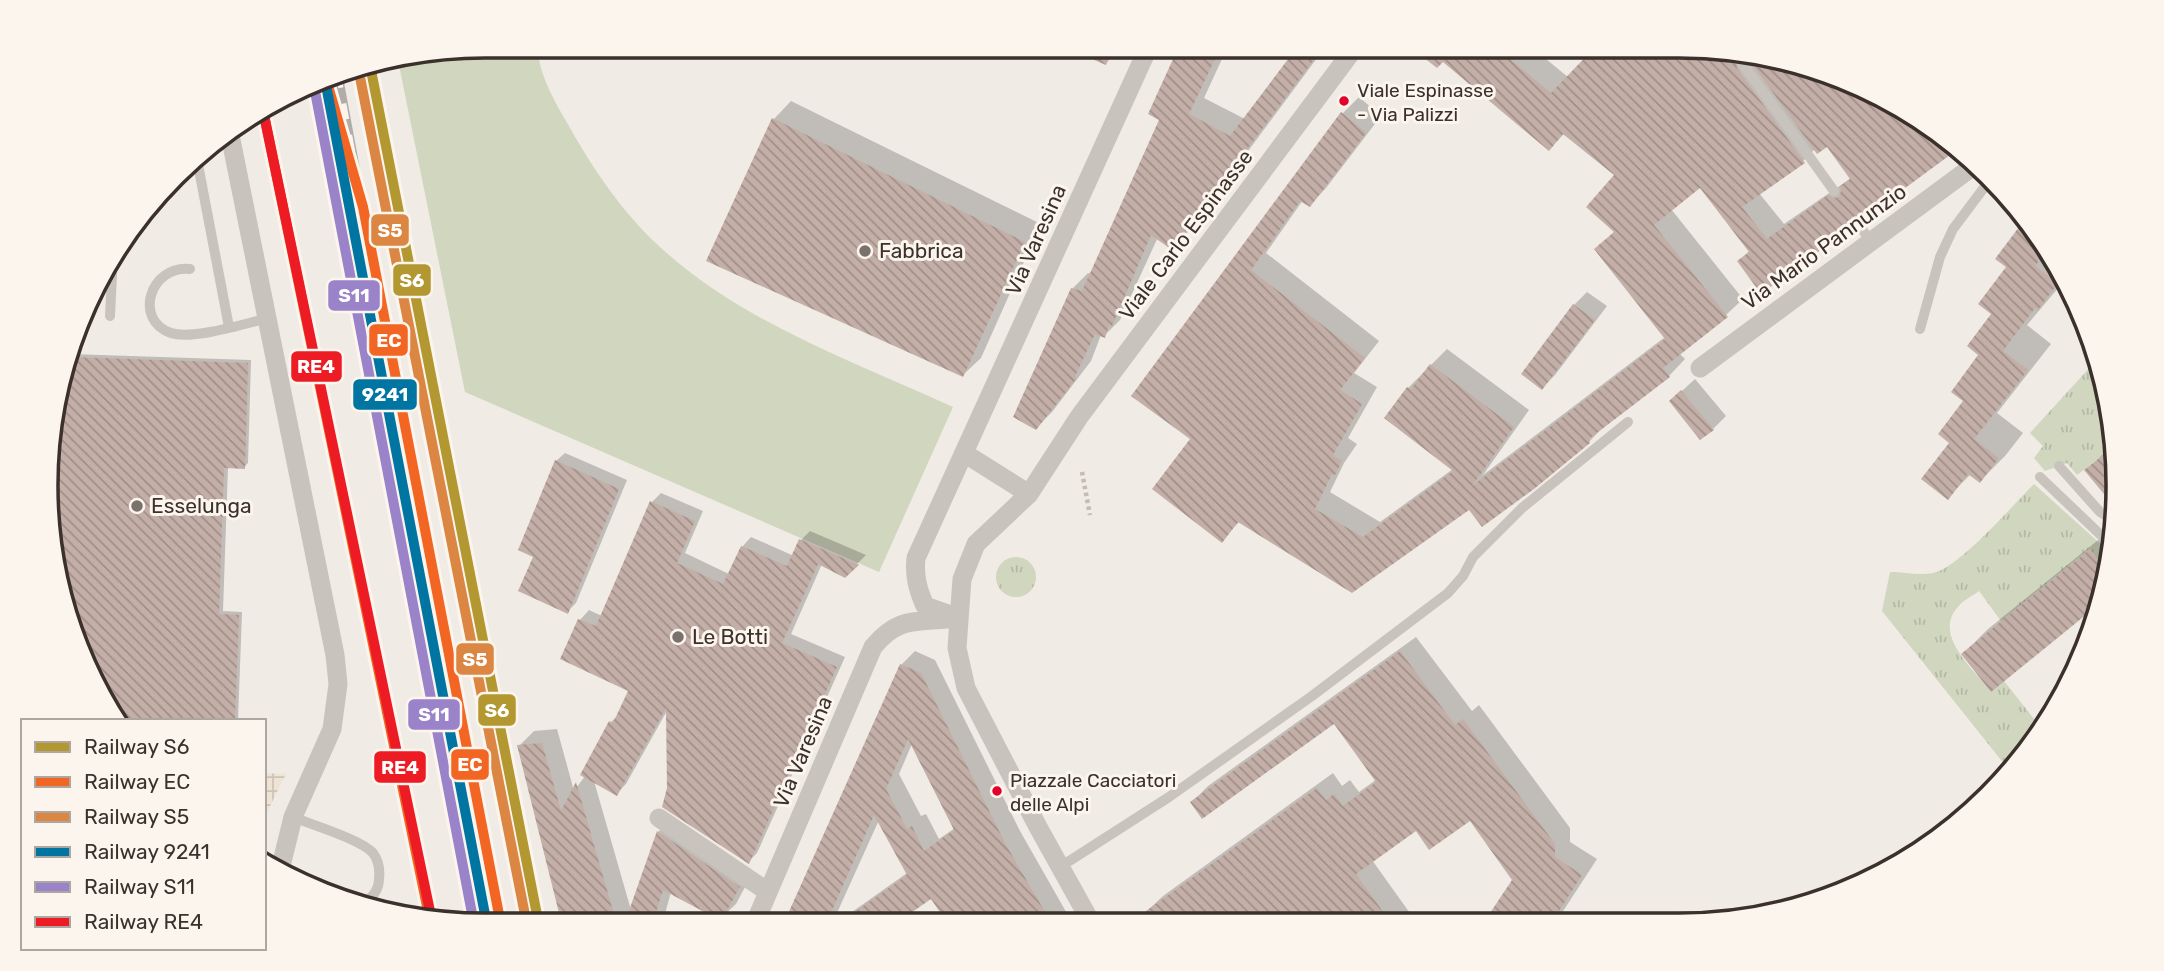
<svg xmlns="http://www.w3.org/2000/svg" width="2164" height="971" viewBox="0 0 2164 971" font-family="Rubik,sans-serif">
	<defs>
		<pattern id="grass-tufts" width="24" height="20" patternUnits="userSpaceOnUse" patternTransform="scale(1.75)"><rect width="24" height="20" fill="#d1d6bf"/><path d="M3 7l-1-3M5 7V3M7 7l1-3M15 17l-1-3M17 17v-4M19 17l1-3" fill="none" stroke="#b4b8a4"/></pattern>
		<pattern id="plaza-grid" width="8" height="8" patternUnits="userSpaceOnUse" patternTransform="scale(1.75)"><rect width="8" height="8" fill="#eee3d5"/><path d="M0 4h8M4 0v8" fill="none" stroke="#cdc3b7"/></pattern>
		<pattern id="building-back-hatch" width="6" height="6" patternUnits="userSpaceOnUse" patternTransform="scale(1.75)"><rect width="6" height="6" fill="#c3afa7"/><path d="M-1 5l2 2M0 0l6 6M5-1l2 2" fill="none" stroke="#a08f88"/></pattern>
	</defs>
	<rect width="100%" height="100%" fill="#f0ebe5"/>
	<path fill="url(#grass-tufts)" d="M 2093,364 L 2115,446 L 2077,475 L 2067,463 L 2045,471 L 2034,458 L 2043,446 L 2030,433 Z
		M 2034,484 L 2105,548 L 2103,566 L 2089,549 L 2001,621 L 1979,591 C 1972,596 1962,601 1957,608 C 1933,636 1975,671 1991,691 L 2004,681 L 2042,729 L 2029,739 L 2033,743 L 2009,770 L 1882,611 L 1890,572 C 1903,572 1920,576 1933,573 C 1959,568 2013,505 2034,484 Z
		M996 577a20 20 0 1 1 40 0a20 20 0 1 1-40 0Z"/>
	<path fill="#d1d6bf" d="M 486,46 L 539,46 C 535,70 558,107 570,128 C 594,171 624,214 660,247 C 743,323 852,361 953,407 L 879,572 L 465,392 L 398,60 Z"/>
	<path fill="url(#plaza-grid)" d="M 264,773 L 286,774 L 267,812 L 264,829 Z"/>
	<path fill="#0003" fill-rule="evenodd" d="M 1065,46 L 1123,46 L 1106,63 Z
		M 1181,46 L 1228,46 L 1204,98 L 1245,119 L 1300,46 L 1326,46 L 1188,232 L 1172,248 L 1158,237 L 1120,320 L 1104,336 L 1101,335 L 1091,361 L 1052,412 L 1036,428 L 1072,289 L 1088,273 L 1092,274 L 1162,119 L 1151,113 Z
		M 1412,46 L 1530,46 L 1568,77 L 1597,46 L 1679,46 L 1757,58 L 1759,61 L 1761,59 L 1820,69 L 1956,147 L 1861,215 L 1850,226 L 1740,261 L 1750,250 L 1701,185 L 1671,209 L 1743,299 L 1726,315 L 1679,353 L 1685,359 L 1669,376 L 1605,425 L 1589,442 L 1469,507 L 1352,591 L 1240,521 L 1222,540 L 1192,438 L 1134,396 L 1343,113 L 1359,97 L 1381,116 L 1326,188 L 1310,205 L 1303,200 L 1266,253 L 1379,341 L 1354,373 L 1377,387 L 1348,438 L 1357,444 L 1344,463 L 1330,492 L 1380,522 L 1453,469 L 1408,388 L 1447,349 L 1529,410 L 1483,475 L 1665,337 L 1596,249 L 1615,231 L 1616,175 L 1565,133 L 1549,149 L 1443,60 L 1437,66 ZM 1827,145 L 1851,178 L 1784,224 L 1759,193 L 1803,161 L 1815,149 Z
		M 791,101 L 1041,224 L 981,358 L 963,375 L 708,260 L 774,119 Z
		M 2023,226 L 2065,280 L 2027,325 L 2051,344 L 1997,413 L 2023,433 L 2005,456 L 1980,481 L 1971,474 L 1948,497 L 1952,442 L 2008,267 L 1997,258 Z
		M 1587,292 L 1607,306 L 1555,375 L 1542,388 L 1574,305 Z
		M 71,354 L 251,360 L 248,463 L 244,467 L 228,467 L 223,611 L 242,612 L 238,721 L 117,721 L 49,543 L 54,400 Z
		M 1695,379 L 1726,416 L 1713,429 L 1671,401 Z
		M 2114,443 L 2118,457 L 2087,470 Z
		M 565,453 L 627,480 L 576,603 L 567,612 L 535,556 L 556,461 Z
		M 661,493 L 703,511 L 685,553 L 729,574 L 742,547 L 751,537 L 794,556 L 801,540 L 810,531 L 866,555 L 845,576 L 822,564 L 791,634 L 845,657 L 757,853 L 748,862 L 668,788 L 668,709 L 626,784 L 617,793 L 594,781 L 631,910 L 658,832 L 673,818 L 753,872 L 736,904 L 721,918 L 671,892 L 662,925 L 564,925 L 519,746 L 534,731 L 557,729 L 574,791 L 585,776 L 583,774 L 611,722 L 620,713 L 631,690 L 562,658 L 580,620 L 589,610 L 602,616 L 652,502 Z
		M 2108,532 L 2098,603 L 1963,654 L 1988,629 Z
		M 1416,637 L 1472,711 L 1479,705 L 1570,828 L 1570,842 L 1597,859 L 1556,922 L 1486,922 L 1514,880 L 1470,818 L 1416,828 L 1372,860 L 1417,923 L 1133,924 L 1163,896 L 1333,773 L 1342,786 L 1350,780 L 1359,792 L 1377,779 L 1335,721 L 1192,802 L 1208,786 Z
		M 915,651 L 935,660 L 1020,831 L 1073,924 L 950,924 L 931,896 L 892,924 L 835,924 L 907,873 L 879,820 L 832,924 L 785,925 L 901,665 ZM 912,744 L 955,828 L 939,839 L 926,814 L 921,816 L 899,774 Z"/>
	<path fill="url(#building-back-hatch)" fill-rule="evenodd" d="M 1061,46 L 1114,46 L 1106,65 Z
		M 1179,46 L 1221,46 L 1189,114 L 1230,136 L 1298,46 L 1324,46 L 1172,250 L 1151,235 L 1112,326 L 1109,325 L 1105,338 L 1095,334 L 1075,376 L 1076,379 L 1036,430 L 1013,417 L 1071,288 L 1082,291 L 1159,120 L 1148,114 Z
		M 1409,46 L 1494,46 L 1551,93 L 1596,46 L 1679,46 L 1741,56 L 1736,62 L 1737,68 L 1805,163 L 1742,207 L 1767,239 L 1828,195 L 1834,198 L 1839,197 L 1841,191 L 1840,186 L 1850,179 L 1827,147 L 1817,154 L 1753,65 L 1757,59 L 1820,69 L 1937,136 L 1950,155 L 1863,219 L 1859,216 L 1853,217 L 1850,221 L 1851,228 L 1761,294 L 1737,261 L 1749,252 L 1700,188 L 1654,225 L 1728,317 L 1663,368 L 1670,377 L 1589,439 L 1590,443 L 1534,489 L 1482,527 L 1469,510 L 1352,593 L 1238,522 L 1222,543 L 1152,489 L 1190,439 L 1131,396 L 1341,112 L 1366,133 L 1310,207 L 1300,201 L 1251,270 L 1365,358 L 1340,390 L 1362,404 L 1333,455 L 1342,461 L 1335,475 L 1332,474 L 1315,509 L 1363,537 L 1453,471 L 1384,418 L 1407,387 L 1411,389 L 1430,364 L 1514,427 L 1472,486 L 1665,339 L 1594,249 L 1614,232 L 1586,207 L 1614,175 L 1563,134 L 1549,151 L 1443,62 L 1437,68 Z
		M 772,118 L 1025,242 L 963,377 L 706,261 Z
		M 2019,227 L 2030,234 L 2044,254 L 2035,266 L 2058,283 L 2038,310 L 2035,308 L 2003,351 L 2028,370 L 1974,439 L 1999,458 L 1980,483 L 1968,474 L 1948,500 L 1921,479 L 1949,443 L 1938,434 L 1963,401 L 1951,392 L 1978,355 L 1967,346 L 1991,314 L 1978,304 L 2006,267 L 1995,259 Z
		M 1573,304 L 1595,320 L 1542,390 L 1521,374 Z
		M 70,357 L 248,363 L 245,469 L 224,468 L 219,614 L 239,615 L 235,721 L 117,721 L 104,705 L 49,543 L 54,400 Z
		M 1681,390 L 1714,430 L 1700,440 L 1669,401 Z
		M 2115,446 L 2118,457 L 2114,487 L 2104,494 L 2084,470 Z
		M 555,460 L 619,489 L 568,614 L 518,591 L 533,557 L 518,550 Z
		M 650,501 L 695,521 L 677,563 L 723,584 L 741,546 L 787,566 L 799,539 L 859,565 L 845,578 L 818,564 L 782,643 L 837,667 L 749,864 L 662,807 L 667,788 L 666,708 L 617,796 L 580,775 L 609,721 L 613,723 L 628,691 L 560,659 L 578,619 L 596,626 Z
		M 2090,549 L 2103,566 L 2098,605 L 1991,692 L 1961,654 Z
		M 1400,651 L 1455,725 L 1463,719 L 1555,844 L 1555,857 L 1582,875 L 1552,922 L 1484,922 L 1512,880 L 1470,821 L 1429,850 L 1416,831 L 1356,874 L 1391,923 L 1128,924 L 1317,788 L 1326,800 L 1334,794 L 1343,806 L 1376,782 L 1334,724 L 1202,819 L 1190,802 Z
		M 900,664 L 921,673 L 1006,845 L 1052,924 L 948,924 L 931,899 L 895,924 L 838,924 L 907,875 L 874,815 L 826,924 L 783,925 ZM 908,739 L 954,830 L 924,851 L 912,826 L 907,829 L 886,789 Z
		M 542,743 L 561,811 L 576,782 L 617,925 L 562,925 L 517,745 Z
		M 657,831 L 740,887 L 721,921 L 663,890 L 652,925 L 624,925 Z"/>
	<g fill="none" stroke-linecap="round" stroke-linejoin="round">
		<path stroke="#c2bbb6" stroke-width="4.5" stroke-dasharray="3.5 3.5" stroke-linecap="butt" d="M 1082,472 L 1090,515
			M 973,757 L 1002,814"/>
		<path stroke="#c9c3be" stroke-width="10" d="M 1750,57 L 1743,64 L 1834,191
			M 1953,146 L 1969,169
			M 196,154 L 229,327
			M 1857,223 L 1871,241
			M 190,269 C 150,265 133,320 171,333 C 192,340 244,324 268,318
			M 110,316 L 113,255
			M 1920,329 L 1940,257 L 1953,229 L 1989,181
			M 2059,466 L 2100,512 L 2110,518
			M 2040,477 L 2107,541
			M 293,817 C 312,825 360,839 373,853 C 379,861 380,870 379,879 C 379,891 371,899 361,905
			M 1060,867 L 1169,797 L 1312,696 L 1448,593 L 1463,576 L 1473,557 L 1522,508 L 1628,422"/>
		<path stroke="#c9c3be" stroke-width="19" d="M 230,135 L 335,655 L 338,684 L 332,729 L 293,817 L 281,866
			M 1700,368 L 1976,164
			M 964,453 L 1029,494
			M 959,618 L 925,606 C 918,590 914,576 916,558 L 1149,46
			M 659,818 L 768,892
			M 1092,924 L 1038,827 L 966,688 L 957,648 L 962,579 L 976,544 L 1029,494 L 1079,417 L 1356,46
			M 754,925 L 873,647 C 897,618 913,622 947,619"/>
		<g stroke="#b1aca8" stroke-width="8">
			<path id="rail" d="M 338,72 L 363,207
				M 311,88 L 357,244"/>
		</g>
		<use href="#rail" stroke="#fbf5ee" stroke-width="5" stroke-dasharray="16" stroke-linecap="butt"/>
		<g stroke="#fbf5ee" stroke-width="16">
			<path id="rail-1" d="M 370,65 L 539,925"/>
		</g>
		<g stroke="#fbf5ee" stroke-width="16">
			<path id="rail-2" d="M 326,79 L 363,207 L 501,925
				M 264,115 L 429,916"/>
		</g>
		<g stroke="#fbf5ee" stroke-width="16">
			<path id="rail-3" d="M 358,67 L 527,925"/>
		</g>
		<g stroke="#fbf5ee" stroke-width="16">
			<path id="rail-4" d="M 325,80 L 487,925"/>
		</g>
		<g stroke="#fbf5ee" stroke-width="16">
			<path id="rail-5" d="M 314,86 L 474,924"/>
		</g>
		<g stroke="#fbf5ee" stroke-width="16">
			<path id="rail-6" d="M 264,115 L 431,916"/>
		</g>
		<use href="#rail-1" stroke="#b39832" stroke-width="10"/>
		<use href="#rail-2" stroke="#f26522" stroke-width="10"/>
		<use href="#rail-3" stroke="#db8743" stroke-width="10"/>
		<use href="#rail-4" stroke="#0075a1" stroke-width="10"/>
		<use href="#rail-5" stroke="#9a83c9" stroke-width="10"/>
		<use href="#rail-6" stroke="#ed1c24" stroke-width="10"/>
	</g>
	<g fill="#e4002b" stroke="#fbf5ee" stroke-width="2.5">
		<circle cx="1344" cy="101" r="6"/>
		<circle cx="997" cy="791" r="6"/>
	</g>
	<g fill="#7a716c" stroke="#fbf5ee" stroke-width="2.5">
		<circle cx="865" cy="251" r="7"/>
		<circle cx="137" cy="506" r="7"/>
		<circle cx="678" cy="637" r="7"/>
	</g>
	<g text-anchor="middle" stroke-width="6" stroke-linejoin="round" paint-order="stroke">
		<g font-size="19" fill="#3b302b" stroke="#fbf5ee" text-anchor="start">
			<text x="1357" y="97">Viale Espinasse<tspan x="1357" dy="24">- Via Palizzi</tspan></text>
			<text x="1010" y="787">Piazzale Cacciatori<tspan x="1010" dy="24">delle Alpi</tspan></text>
		</g>
		<g font-size="21" fill="#3b302b" stroke="#fbf5ee">
			<text transform="translate(1186 235) rotate(-53)" y="7">Viale Carlo Espinasse</text>
			<text transform="translate(1036 240) rotate(-66)" y="7">Via Varesina</text>
			<text transform="translate(1824 247) rotate(-36)" y="7">Via Mario Pannunzio</text>
			<text transform="translate(803 752) rotate(-67)" y="7">Via Varesina</text>
		</g>
		<g font-size="21" fill="#3b302b" stroke="#fbf5ee" text-anchor="start">
			<text x="879" y="258">Fabbrica</text>
			<text x="151" y="513">Esselunga</text>
			<text x="692" y="644">Le Botti</text>
		</g>
	</g>
	<path d="M0 0H2164V971H0ZM485 58H1679A427 427 0 0 1 2106 485V486A427 427 0 0 1 1679 913H485A427 427 0 0 1 58 486V485A427 427 0 0 1 485 58Z" fill="#fbf5ee" fill-rule="evenodd"/>
	<path fill="none" stroke="#3b302b" stroke-width="3.5" d="M485 58H1679A427 427 0 0 1 2106 485V486A427 427 0 0 1 1679 913H485A427 427 0 0 1 58 486V485A427 427 0 0 1 485 58Z"/>
	<g stroke="#fbf5ee" stroke-width="2.5">
		<rect x="370" y="213" width="40" height="34" rx="7" fill="#db8743"/>
		<rect x="392" y="263" width="40" height="34" rx="7" fill="#b39832"/>
		<rect x="327" y="279" width="54" height="33" rx="7" fill="#9a83c9"/>
		<rect x="368" y="323" width="41" height="34" rx="7" fill="#f26522"/>
		<rect x="290" y="350" width="53" height="33" rx="7" fill="#ed1c24"/>
		<rect x="352" y="378" width="66" height="33" rx="7" fill="#0075a1"/>
		<rect x="455" y="642" width="40" height="34" rx="7" fill="#db8743"/>
		<rect x="477" y="693" width="40" height="34" rx="7" fill="#b39832"/>
		<rect x="407" y="698" width="54" height="33" rx="7" fill="#9a83c9"/>
		<rect x="450" y="748" width="40" height="33" rx="7" fill="#f26522"/>
		<rect x="373" y="750" width="54" height="34" rx="7" fill="#ed1c24"/>
	</g>
	<g font-size="19" text-anchor="middle" font-weight="bold" fill="#fff">
		<text x="390" y="237">S5</text>
		<text x="412" y="287">S6</text>
		<text x="354" y="302">S11</text>
		<text x="389" y="347">EC</text>
		<text x="316" y="373">RE4</text>
		<text x="385" y="401">9241</text>
		<text x="475" y="666">S5</text>
		<text x="497" y="717">S6</text>
		<text x="434" y="721">S11</text>
		<text x="470" y="771">EC</text>
		<text x="400" y="774">RE4</text>
	</g>
	<rect x="21" y="719" width="245" height="231" fill="#fbf5ee" stroke="#aea6a0" stroke-width="2"/>
	<rect x="35" y="742" width="35" height="10" fill="#b39832" stroke="#aea6a0" stroke-width="2"/>
	<text x="84" y="754" font-size="21" fill="#3b302b">Railway S6</text>
	<rect x="35" y="777" width="35" height="10" fill="#f26522" stroke="#aea6a0" stroke-width="2"/>
	<text x="84" y="789" font-size="21" fill="#3b302b">Railway EC</text>
	<rect x="35" y="812" width="35" height="10" fill="#db8743" stroke="#aea6a0" stroke-width="2"/>
	<text x="84" y="824" font-size="21" fill="#3b302b">Railway S5</text>
	<rect x="35" y="847" width="35" height="10" fill="#0075a1" stroke="#aea6a0" stroke-width="2"/>
	<text x="84" y="859" font-size="21" fill="#3b302b">Railway 9241</text>
	<rect x="35" y="882" width="35" height="10" fill="#9a83c9" stroke="#aea6a0" stroke-width="2"/>
	<text x="84" y="894" font-size="21" fill="#3b302b">Railway S11</text>
	<rect x="35" y="917" width="35" height="10" fill="#ed1c24" stroke="#aea6a0" stroke-width="2"/>
	<text x="84" y="929" font-size="21" fill="#3b302b">Railway RE4</text>
</svg>
